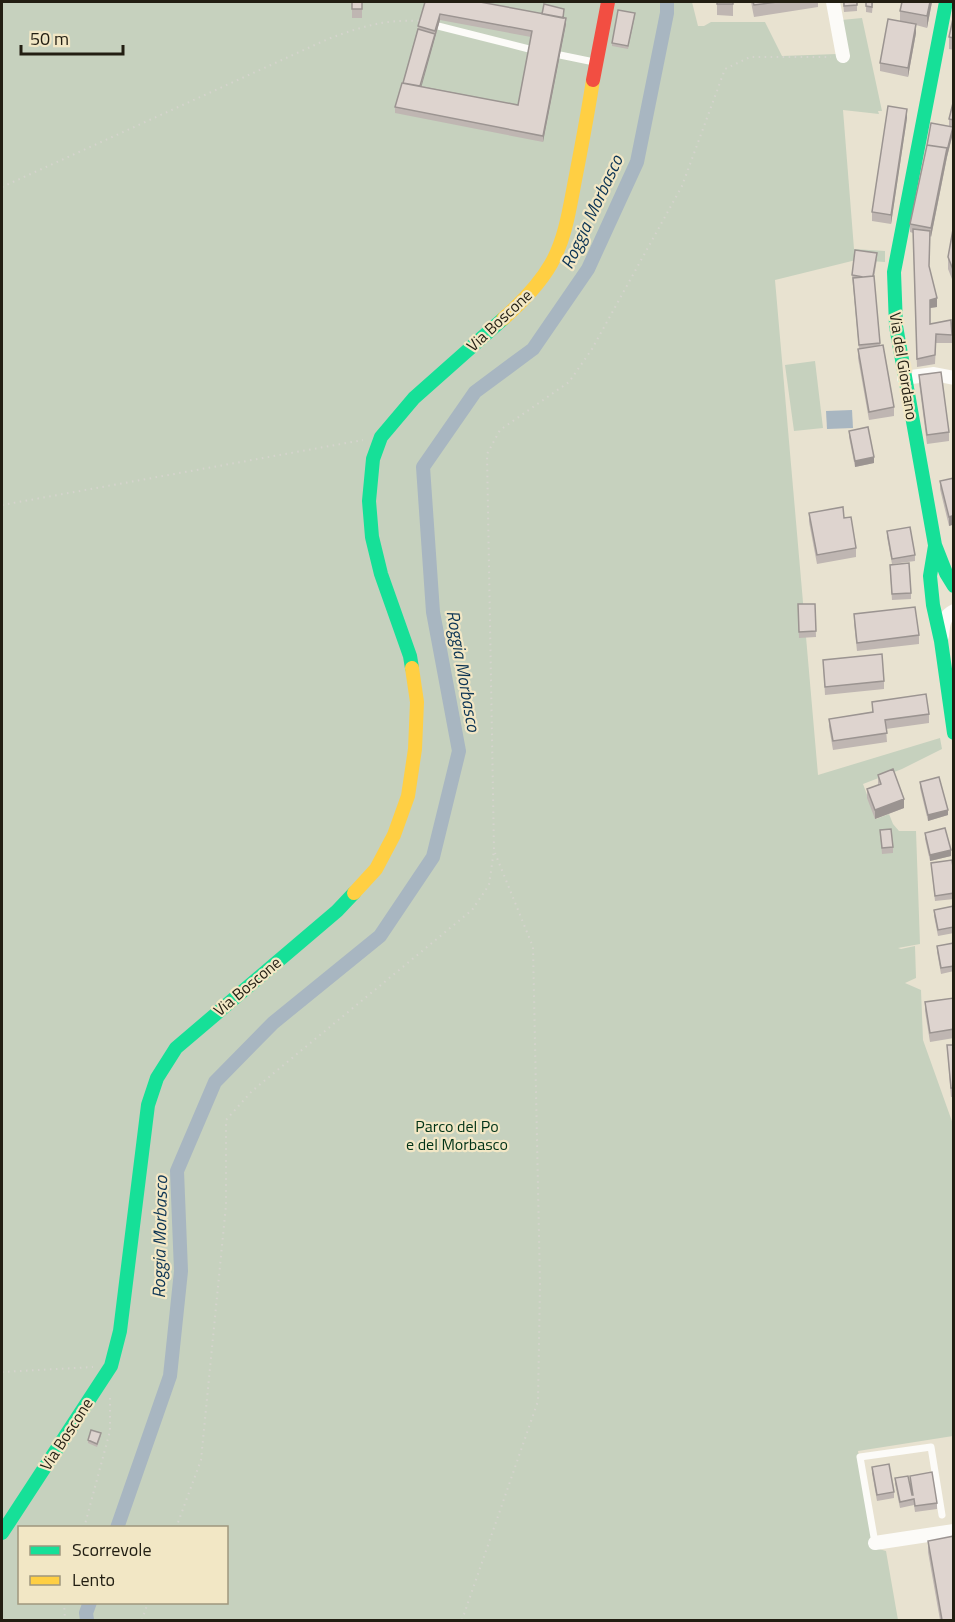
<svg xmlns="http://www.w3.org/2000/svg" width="955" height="1622" viewBox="0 0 955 1622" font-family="'Titillium Web',sans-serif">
	<rect width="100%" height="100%" fill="#e8e2d0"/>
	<path fill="#c6d1be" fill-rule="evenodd" d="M 2,2 L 692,2 L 698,26 L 704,26 L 711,22 L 765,22 L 782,56 L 837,54 L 831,21 L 862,18 L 882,111 L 878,111 L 879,114 L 843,110 L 854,249 L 885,251 L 885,262 L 856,260 L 775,280 L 818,775 L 940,738 L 942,749 L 902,769 L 863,784 L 876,819 L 889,814 L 893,824 L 899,831 L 916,831 L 920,944 L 898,948 L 901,949 L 915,946 L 916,978 L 905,983 L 921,990 L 923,1040 L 954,1127 L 953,1436 L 858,1451 L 875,1548 L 886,1551 L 898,1620 L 2,1620 ZM 20,1528 L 226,1528 L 226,1602 L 20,1602 Z
		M 815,361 L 823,428 L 794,431 L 785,365 Z"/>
	<path fill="#a8b6c1" d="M 852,410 L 853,428 L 827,429 L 826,411 Z"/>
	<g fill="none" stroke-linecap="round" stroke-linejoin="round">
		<path stroke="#a8b6c1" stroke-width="14" d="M 117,1528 L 170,1376 L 181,1271 L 177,1171 L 215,1082 L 273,1023 L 380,936 L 433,857 L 459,751 L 433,612 L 423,467 L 475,392 L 533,349 L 588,269 L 637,162 L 667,13 L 667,2
			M 87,1620 L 86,1613 L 90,1602"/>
		<path stroke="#d5d4cd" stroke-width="2" stroke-dasharray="1.5 4.5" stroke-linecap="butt" d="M 2,187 L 328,39 C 361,27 384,19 420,21
			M 2,505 L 363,440
			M 2,1372 L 93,1367
			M 84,1528 L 110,1431 L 110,1396
			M 176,1528 L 201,1460 L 226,1205 L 226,1120 L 252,1091 L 472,910 L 489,885 L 494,850 L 487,454 L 500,430 L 569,382 L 592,349 L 682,186 L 725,69 L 750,57 L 831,57
			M 64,1602 L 65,1620
			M 142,1620 L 148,1602
			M 462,1620 L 538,1401 L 540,1284 L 533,947 L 495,853"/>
		<path stroke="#fcfbf8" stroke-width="7" d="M 438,26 L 529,49
			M 560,55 L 594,62
			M 875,1543 L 860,1457 L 931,1447 L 942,1515"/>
		<path stroke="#fcfbf8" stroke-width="14" d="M 833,2 L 843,56
			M 904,378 L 934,374 L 954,378
			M 942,636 C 943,626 943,616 954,611
			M 875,1543 L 954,1531"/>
		<path stroke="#16e098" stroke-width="14" d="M 946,2 L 894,272 L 896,326 L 935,545 L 946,573 L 954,586
			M 935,546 L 930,576 L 933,605 L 941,641 L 954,733
			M 412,668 L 410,656 L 381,574 L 372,537 L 369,501 L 373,459 L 381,437 L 414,398 L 503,319
			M 2,1533 L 111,1366 L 120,1331 L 148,1105 L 157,1078 L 176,1048 L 337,911 L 354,893"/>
		<path stroke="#ffcf43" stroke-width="14" d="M 503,319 C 521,303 539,285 551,264 C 566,238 570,205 576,175 C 582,144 588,112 593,80
			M 354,893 L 376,869 L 394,835 L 408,796 L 415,749 L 417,702 L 412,668"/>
		<path stroke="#f24e42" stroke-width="14" d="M 593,80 L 608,2"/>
	</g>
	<path fill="#bfb6b2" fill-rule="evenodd" d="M 352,2 L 362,2 L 362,18 L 352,18 Z
		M 425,2 L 542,14 L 564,12 L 563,18 L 566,24 L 543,142 L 395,113 L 395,107 L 403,83 ZM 440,20 L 531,37 L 518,105 L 421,86 Z
		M 717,2 L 733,2 L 733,16 L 717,15 Z
		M 751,2 L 818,2 L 818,7 L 754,17 Z
		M 843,2 L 857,2 L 857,11 L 844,12 Z
		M 866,2 L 873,2 L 872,13 L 866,12 Z
		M 902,2 L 932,2 L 927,28 L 916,25 L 916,33 L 908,77 L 880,71 L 880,63 L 900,21 L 900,11 Z
		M 954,14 L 954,50 L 949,49 L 949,37 Z
		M 635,16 L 628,49 L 612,46 L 612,43 Z
		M 954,99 L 953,133 L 947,157 L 931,237 L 930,236 L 929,267 L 937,307 L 930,308 L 930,324 L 952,335 L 952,343 L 936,343 L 935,364 L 917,367 L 913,233 L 910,232 L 910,224 L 949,126 L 949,119 Z
		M 907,118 L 891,224 L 872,221 L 872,212 Z
		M 954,224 L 954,284 L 948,269 L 948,257 Z
		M 877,259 L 874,278 L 880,345 L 894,407 L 894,416 L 869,420 L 858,358 L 859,349 L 852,275 Z
		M 919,375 L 949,432 L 949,441 L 927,444 L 919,383 Z
		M 849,431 L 874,463 L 855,467 L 849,437 Z
		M 954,478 L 954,531 L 952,525 L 949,526 L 940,489 L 940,481 Z
		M 809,513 L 844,518 L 856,548 L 856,557 L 817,564 L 809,522 Z
		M 887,531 L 915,555 L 915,561 L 892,564 L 887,537 Z
		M 890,571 L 911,593 L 911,599 L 892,600 Z
		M 798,604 L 815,604 L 816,637 L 799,638 Z
		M 854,614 L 919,635 L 919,644 L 857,651 L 854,623 Z
		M 823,660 L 884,681 L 884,689 L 825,695 Z
		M 872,702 L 929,714 L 929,723 L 886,729 L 887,742 L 833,750 L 829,727 L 829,719 L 872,712 Z
		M 878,775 L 904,808 L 875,819 L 867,798 L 867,789 L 878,785 Z
		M 920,782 L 948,815 L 928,821 L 920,788 Z
		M 880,830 L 893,847 L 893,853 L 882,854 Z
		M 925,833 L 951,856 L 930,861 L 925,839 Z
		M 931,863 L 954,874 L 954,899 L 935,901 Z
		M 954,906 L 954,933 L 938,936 L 934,916 L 934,910 Z
		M 954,943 L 954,971 L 941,974 L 937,952 L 937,946 Z
		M 954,998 L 954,1038 L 930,1042 L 925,1011 L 925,1002 Z
		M 947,1045 L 954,1045 L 954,1097 L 951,1097 Z
		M 101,1436 L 97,1447 L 88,1443 L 88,1440 Z
		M 872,1467 L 894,1492 L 894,1498 L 877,1501 L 872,1473 Z
		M 910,1476 L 937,1503 L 937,1509 L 915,1512 L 914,1505 L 900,1508 L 895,1484 L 895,1478 L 912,1495 Z
		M 928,1541 L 954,1620 L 940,1620 L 928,1552 Z"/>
	<path fill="#9b9491" d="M 930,2 L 932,2 L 927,28 L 927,16 Z
		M 440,14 L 440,20 L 420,92 L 420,89 Z
		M 566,18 L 566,24 L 543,142 L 543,136 Z
		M 916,24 L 916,33 L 908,77 L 908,68 Z
		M 907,109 L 907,118 L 891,224 L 891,215 Z
		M 953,127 L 953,133 L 947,157 L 931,237 L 931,228 L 947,148 Z
		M 937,298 L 937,307 L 930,308 L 930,300 Z
		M 874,457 L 874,463 L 855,467 L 855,461 Z
		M 952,516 L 952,525 L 949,526 L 949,517 Z
		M 904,799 L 904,808 L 875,819 L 875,810 Z
		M 948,810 L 948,815 L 928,821 L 928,815 Z
		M 951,850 L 951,856 L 930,861 L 930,855 Z"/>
	<path fill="#ded4cf" stroke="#9b9491" stroke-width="1.5" d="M 352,2 L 362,2 L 362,9 L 352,9 Z
		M 425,2 L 480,2 L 566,18 L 543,136 L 395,107 L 402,83 L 518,105 L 532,31 L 440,14 L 435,31 L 418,26 Z
		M 717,2 L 733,2 L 733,4 L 717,4 Z
		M 753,2 L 777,2 L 754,5 Z
		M 844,2 L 857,2 L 857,5 L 844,6 Z
		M 866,2 L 872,2 L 872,7 L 866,6 Z
		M 902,2 L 930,2 L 927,16 L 900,11 Z
		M 544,4 L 564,9 L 563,18 L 542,14 Z
		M 618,10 L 635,13 L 628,46 L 612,43 Z
		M 954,14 L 954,38 L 949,37 Z
		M 888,19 L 916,24 L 908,68 L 880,63 Z
		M 418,29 L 435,34 L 420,86 L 403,83 Z
		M 954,99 L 954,120 L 949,119 Z
		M 888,106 L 907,109 L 891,215 L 872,212 Z
		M 931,123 L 953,127 L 947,151 L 947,148 L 927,145 Z
		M 927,145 L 947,148 L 931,228 L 910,224 Z
		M 954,224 L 954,272 L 948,257 Z
		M 913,229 L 930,231 L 929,266 L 937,298 L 930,300 L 930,324 L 951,320 L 952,335 L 936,334 L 935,355 L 917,359 Z
		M 855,250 L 877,253 L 873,276 L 863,277 L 852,275 Z
		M 874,276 L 880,343 L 859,345 L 853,278 Z
		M 883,345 L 894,407 L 869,412 L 858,349 Z
		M 941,372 L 949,432 L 927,435 L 919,375 Z
		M 868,427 L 874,457 L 855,461 L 849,431 Z
		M 954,478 L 954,522 L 952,516 L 949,517 L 940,481 Z
		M 843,507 L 844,518 L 851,517 L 856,548 L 817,555 L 809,513 Z
		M 910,527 L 915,555 L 892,559 L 887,531 Z
		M 909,563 L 911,593 L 892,594 L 890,565 Z
		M 798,604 L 815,604 L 816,631 L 799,632 Z
		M 915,607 L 919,635 L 857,643 L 854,614 Z
		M 882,654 L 884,681 L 825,687 L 823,660 Z
		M 926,694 L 929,714 L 885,720 L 887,733 L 833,741 L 829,719 L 873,712 L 872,702 Z
		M 893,769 L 904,799 L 875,810 L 867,789 L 881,784 L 878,775 Z
		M 939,777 L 948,810 L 928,815 L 920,782 Z
		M 945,828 L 951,850 L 930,855 L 925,833 Z
		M 891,829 L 893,847 L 882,848 L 880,830 Z
		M 952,860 L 954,874 L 954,893 L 935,896 L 931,863 Z
		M 954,906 L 954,927 L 938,930 L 934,910 Z
		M 954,943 L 954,966 L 941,968 L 937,946 Z
		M 954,998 L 954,1029 L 930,1033 L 925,1002 Z
		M 947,1045 L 954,1045 L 954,1088 L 951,1088 Z
		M 91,1430 L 101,1433 L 97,1444 L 88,1440 Z
		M 889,1464 L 894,1492 L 877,1495 L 872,1467 Z
		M 932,1472 L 937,1503 L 915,1506 L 914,1499 L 900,1502 L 895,1478 L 908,1476 L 912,1495 L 913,1495 L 910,1476 Z
		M 954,1536 L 954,1620 L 942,1620 L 928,1541 Z"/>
	<g text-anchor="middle" stroke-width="4.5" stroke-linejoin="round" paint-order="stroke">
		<g font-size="16" fill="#221e12" stroke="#f2e7c5">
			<text transform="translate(499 320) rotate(-43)" y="6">Via Boscone</text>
			<text transform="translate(904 366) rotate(81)" y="6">Via del Giordano</text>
			<text transform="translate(247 986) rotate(-40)" y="6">Via Boscone</text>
			<text transform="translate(66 1434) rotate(-57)" y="6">Via Boscone</text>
		</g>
		<g font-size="16" fill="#013317" stroke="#f2e7c5">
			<text x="457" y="1132">Parco del Po<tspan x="457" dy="18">e del Morbasco</tspan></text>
		</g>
		<g font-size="18" font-style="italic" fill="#0c3454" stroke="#f2e7c5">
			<text transform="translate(592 212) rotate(-65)" y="6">Roggia Morbasco</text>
			<text transform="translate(463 671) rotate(80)" y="6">Roggia Morbasco</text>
			<text transform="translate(160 1237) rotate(-89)" y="6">Roggia Morbasco</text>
		</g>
	</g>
	<rect width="955" height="1622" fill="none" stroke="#221e12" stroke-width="6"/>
	<rect x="18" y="1526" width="210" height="78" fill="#f2e7c5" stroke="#9f977d" stroke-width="1.5"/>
	<rect x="30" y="1546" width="30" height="9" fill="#16e098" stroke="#9f977d" stroke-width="1.5"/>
	<text x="72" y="1556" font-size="18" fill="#221e12">Scorrevole</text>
	<rect x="30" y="1576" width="30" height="9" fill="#ffcf43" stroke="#9f977d" stroke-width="1.5"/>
	<text x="72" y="1586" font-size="18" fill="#221e12">Lento</text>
	<path d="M21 45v9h102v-9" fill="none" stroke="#221e12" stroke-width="3"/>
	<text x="30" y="45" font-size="18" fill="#221e12" stroke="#f2e7c5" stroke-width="4.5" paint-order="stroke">50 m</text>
</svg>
